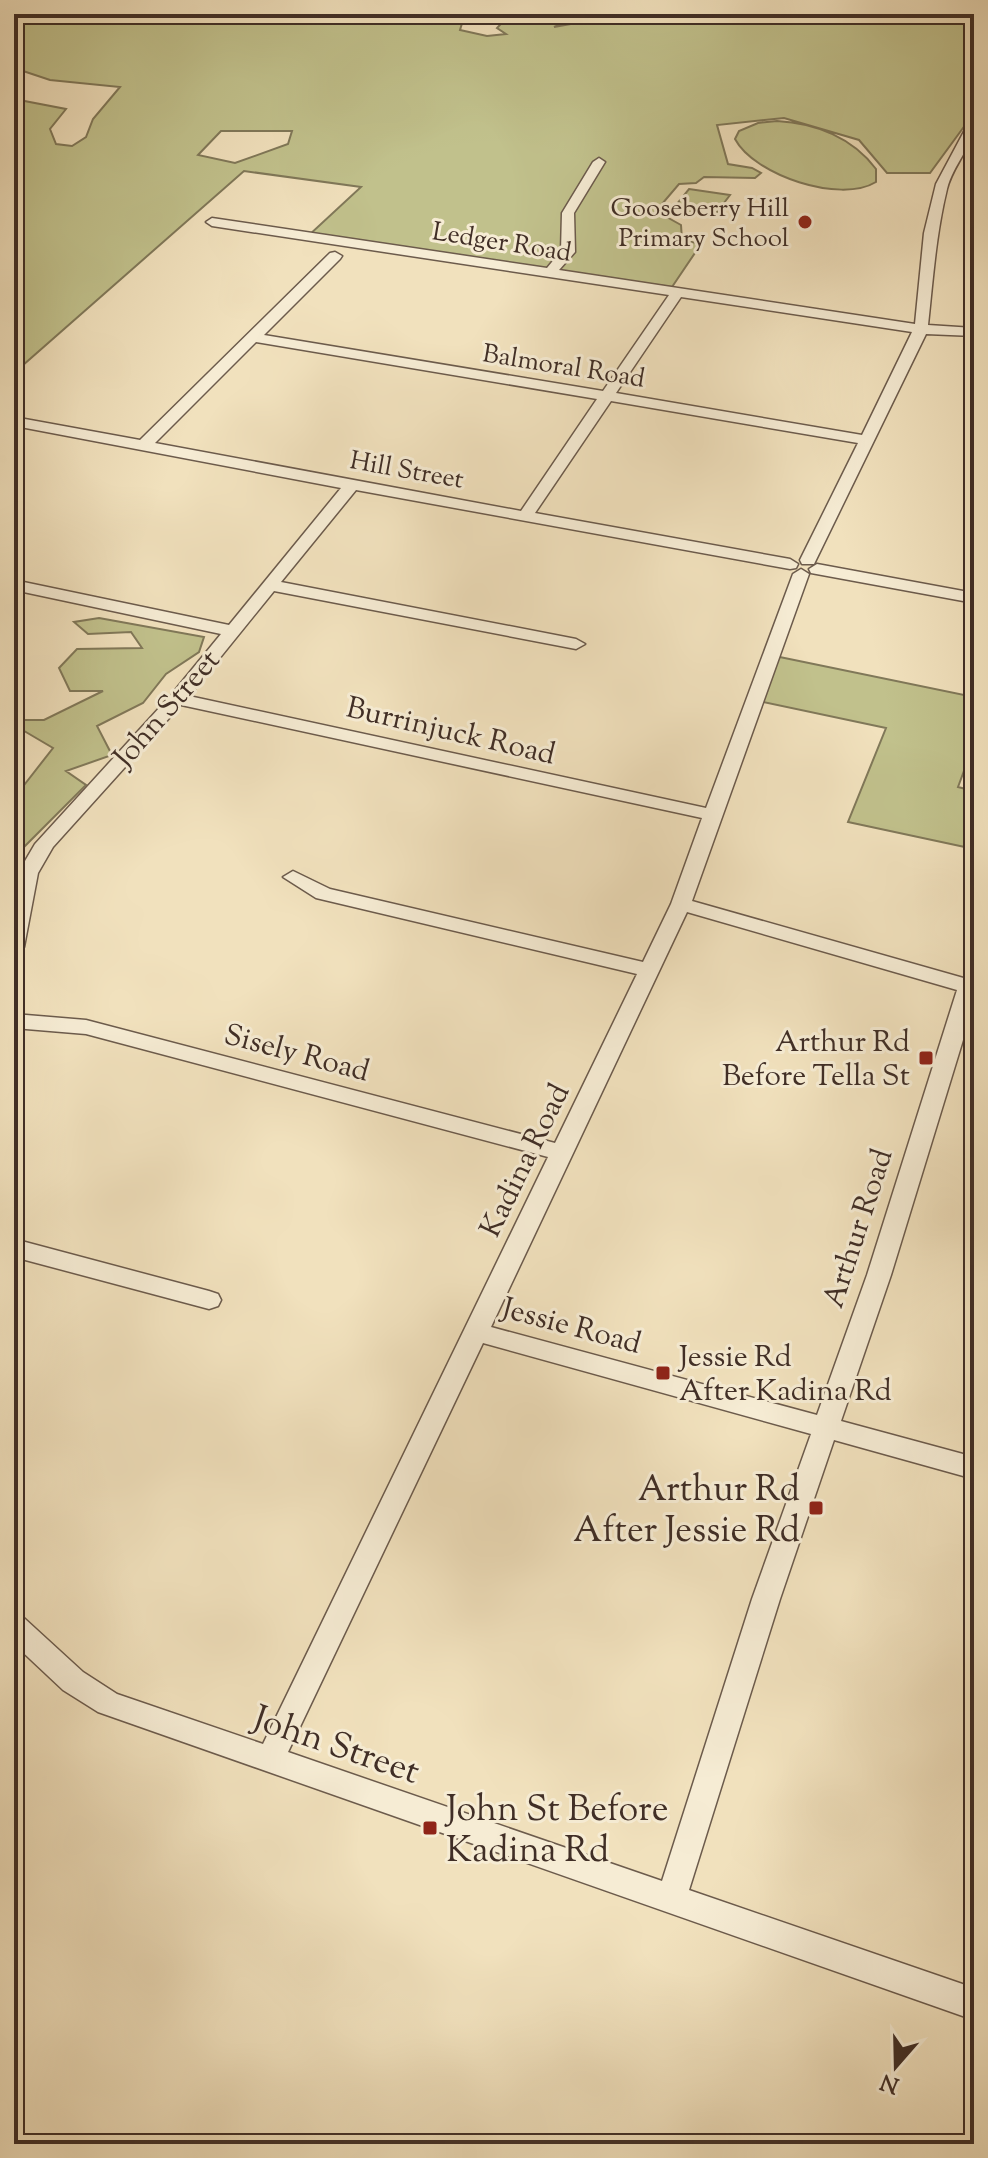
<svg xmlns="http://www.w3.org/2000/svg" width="988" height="2158" viewBox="0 0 988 2158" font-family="'Sorts Mill Goudy',serif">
	<rect width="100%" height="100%" fill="#f1e1bd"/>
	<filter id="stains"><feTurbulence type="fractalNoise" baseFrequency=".0025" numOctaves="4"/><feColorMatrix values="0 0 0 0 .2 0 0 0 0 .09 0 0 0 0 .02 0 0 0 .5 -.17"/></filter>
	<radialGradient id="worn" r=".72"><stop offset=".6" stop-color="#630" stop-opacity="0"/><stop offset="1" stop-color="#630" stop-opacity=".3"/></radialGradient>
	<path fill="#c1c18c" stroke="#807859" stroke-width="2" fill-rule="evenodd" d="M 14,14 L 428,14 L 463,20 L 460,30 L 487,36 L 506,34 L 497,28 L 510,14 L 581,16 L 554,27 L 599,19 L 598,14 L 974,14 L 974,113 L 930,173 L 887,173 L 859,140 L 784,118 L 717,125 L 728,164 L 752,168 L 761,173 L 755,178 L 704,177 L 696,183 L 679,184 L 656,211 L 681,225 L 682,240 L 701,244 L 672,287 L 308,236 L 361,187 L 244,171 L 14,373 L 14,99 L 66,109 L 50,129 L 56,144 L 72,146 L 86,137 L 93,119 L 120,87 L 50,80 L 14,68 ZM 221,131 L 292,131 L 288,144 L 235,163 L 198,155 Z
		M 777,121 C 816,123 853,138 876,169 L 876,182 C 840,204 754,175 735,139 L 739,131 L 758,123 Z
		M 689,189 L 730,195 L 714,216 L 672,210 Z
		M 99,618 L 204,637 L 199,652 L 166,674 L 143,703 L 97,726 L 112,755 L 66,771 L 86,785 L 14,857 L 14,798 L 53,748 L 14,725 L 14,720 L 44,720 L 103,691 L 70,691 L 59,668 L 77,649 L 142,648 L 131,632 L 88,634 L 74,622 Z
		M 770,655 L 974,697 L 974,744 L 958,787 L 974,791 L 974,849 L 848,822 L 886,728 L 754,700 Z"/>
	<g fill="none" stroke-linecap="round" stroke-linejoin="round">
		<g stroke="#6c5b4c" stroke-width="3">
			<path id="minor" d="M 974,120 C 974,147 953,164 947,189 C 936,234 933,279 928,325 L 974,328 L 974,336 L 926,334 L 814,564 L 802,564 L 800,560 L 858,443 L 611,401 L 535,513 L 790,559 L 798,564 L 796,568 L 790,569 L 356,490 L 281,582 L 576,639 L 585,644 L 576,649 L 274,591 L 189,696 L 706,808 L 793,574 L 801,569 L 809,574 L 692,901 L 974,981 L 974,1004 L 891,1275 L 841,1421 L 974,1457 L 974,1479 L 834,1440 L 780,1599 L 689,1890 L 974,1988 L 974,2020 L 98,1712 L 63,1690 L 14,1644 L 14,1614 L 24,1618 L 83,1672 L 117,1694 L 263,1744 L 548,1157 L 86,1034 L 14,1028 L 14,1014 L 86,1020 L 555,1143 L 637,974 L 316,898 L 283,877 L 293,871 L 330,889 L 643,962 L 671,904 L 702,818 L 181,705 L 53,847 L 38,873 L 24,947 L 14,954 L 14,894 L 18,873 L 35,844 L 171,695 L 221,634 L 14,590 L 14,580 L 229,625 L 341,488 L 15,426 L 14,417 L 140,440 L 330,253 L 335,252 L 342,256 L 340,259 L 264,335 L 603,391 L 669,295 L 212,226 L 206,222 L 212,218 L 547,268 L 561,251 L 562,213 L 593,162 L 599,158 L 605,162 L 574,213 L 575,252 L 559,270 L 915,324 L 924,233 L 936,184 L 968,124 ZM 681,297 L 912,332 L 862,435 L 616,393 ZM 256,342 L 597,399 L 521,511 L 155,443 ZM 687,912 L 957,990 L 867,1275 L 817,1415 L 491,1327 ZM 483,1343 L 811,1434 L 752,1599 L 662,1881 L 288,1752 Z
				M 817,564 L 974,593 L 974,603 L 811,573 L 809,569 Z
				M 14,1239 L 209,1291 L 218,1294 L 221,1300 L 218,1306 L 209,1309 L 14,1257 Z"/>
		</g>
		<use href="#minor" fill="#f6ecd4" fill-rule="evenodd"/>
	</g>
	<g fill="#8f2418" stroke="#f6ecd4" stroke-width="3">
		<circle cx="805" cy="222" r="8"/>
		<rect x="918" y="1050" width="16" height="16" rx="4"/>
		<rect x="655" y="1365" width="16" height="16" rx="4"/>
		<rect x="808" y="1500" width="16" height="16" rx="4"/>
		<rect x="422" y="1820" width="16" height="16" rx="4"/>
	</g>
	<g text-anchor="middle" stroke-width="6" stroke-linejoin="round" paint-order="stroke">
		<g font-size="26" fill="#402e26" stroke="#f6ecd4" text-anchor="end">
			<text x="789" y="216">Gooseberry Hill<tspan x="789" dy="30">Primary School</tspan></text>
		</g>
		<g font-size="26" fill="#402e26" stroke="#f6ecd4">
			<text transform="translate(502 241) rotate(9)" y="9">Ledger Road</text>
			<text transform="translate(564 365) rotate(9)" y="9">Balmoral Road</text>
			<text transform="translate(407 469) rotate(10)" y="9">Hill Street</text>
		</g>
		<g font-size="30" fill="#402e26" stroke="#f6ecd4">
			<text transform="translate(166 708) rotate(-49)" y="10">John Street</text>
			<text transform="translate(451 730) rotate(13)" y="10">Burrinjuck Road</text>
			<text transform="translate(297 1052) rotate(15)" y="10">Sisely Road</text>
			<text transform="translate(524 1160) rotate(-64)" y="10">Kadina Road</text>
			<text transform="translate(857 1228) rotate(-72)" y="10">Arthur Road</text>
			<text transform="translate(572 1325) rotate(15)" y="10">Jessie Road</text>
		</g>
		<g font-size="30" fill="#402e26" stroke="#f6ecd4" text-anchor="end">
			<text x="910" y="1051">Arthur Rd<tspan x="910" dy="34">Before Tella St</tspan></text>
			<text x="679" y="1366" text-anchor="start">Jessie Rd<tspan x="679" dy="34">After Kadina Rd</tspan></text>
		</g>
		<g font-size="36" fill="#402e26" stroke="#f6ecd4" text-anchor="end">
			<text x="800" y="1500">Arthur Rd<tspan x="800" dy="41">After Jessie Rd</tspan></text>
			<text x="446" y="1820" text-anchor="start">John St Before<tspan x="446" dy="41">Kadina Rd</tspan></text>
		</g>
		<g font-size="36" fill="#402e26" stroke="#f6ecd4">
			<text transform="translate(337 1743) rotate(19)" y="13">John Street</text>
		</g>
	</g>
	<rect width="988" height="2158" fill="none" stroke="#f1e1bd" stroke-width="48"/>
	<rect x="16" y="16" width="956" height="2126" fill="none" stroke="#402e26" stroke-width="4"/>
	<rect x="24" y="24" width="940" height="2110" fill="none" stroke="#402e26" stroke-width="2"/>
	<g transform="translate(896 2066) rotate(200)" stroke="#f6ecd4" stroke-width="6" paint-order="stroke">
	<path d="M0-6L14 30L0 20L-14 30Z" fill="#402e26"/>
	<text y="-12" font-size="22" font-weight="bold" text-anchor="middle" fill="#402e26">N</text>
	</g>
	<rect width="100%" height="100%" filter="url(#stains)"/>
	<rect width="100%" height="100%" fill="url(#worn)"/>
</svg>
